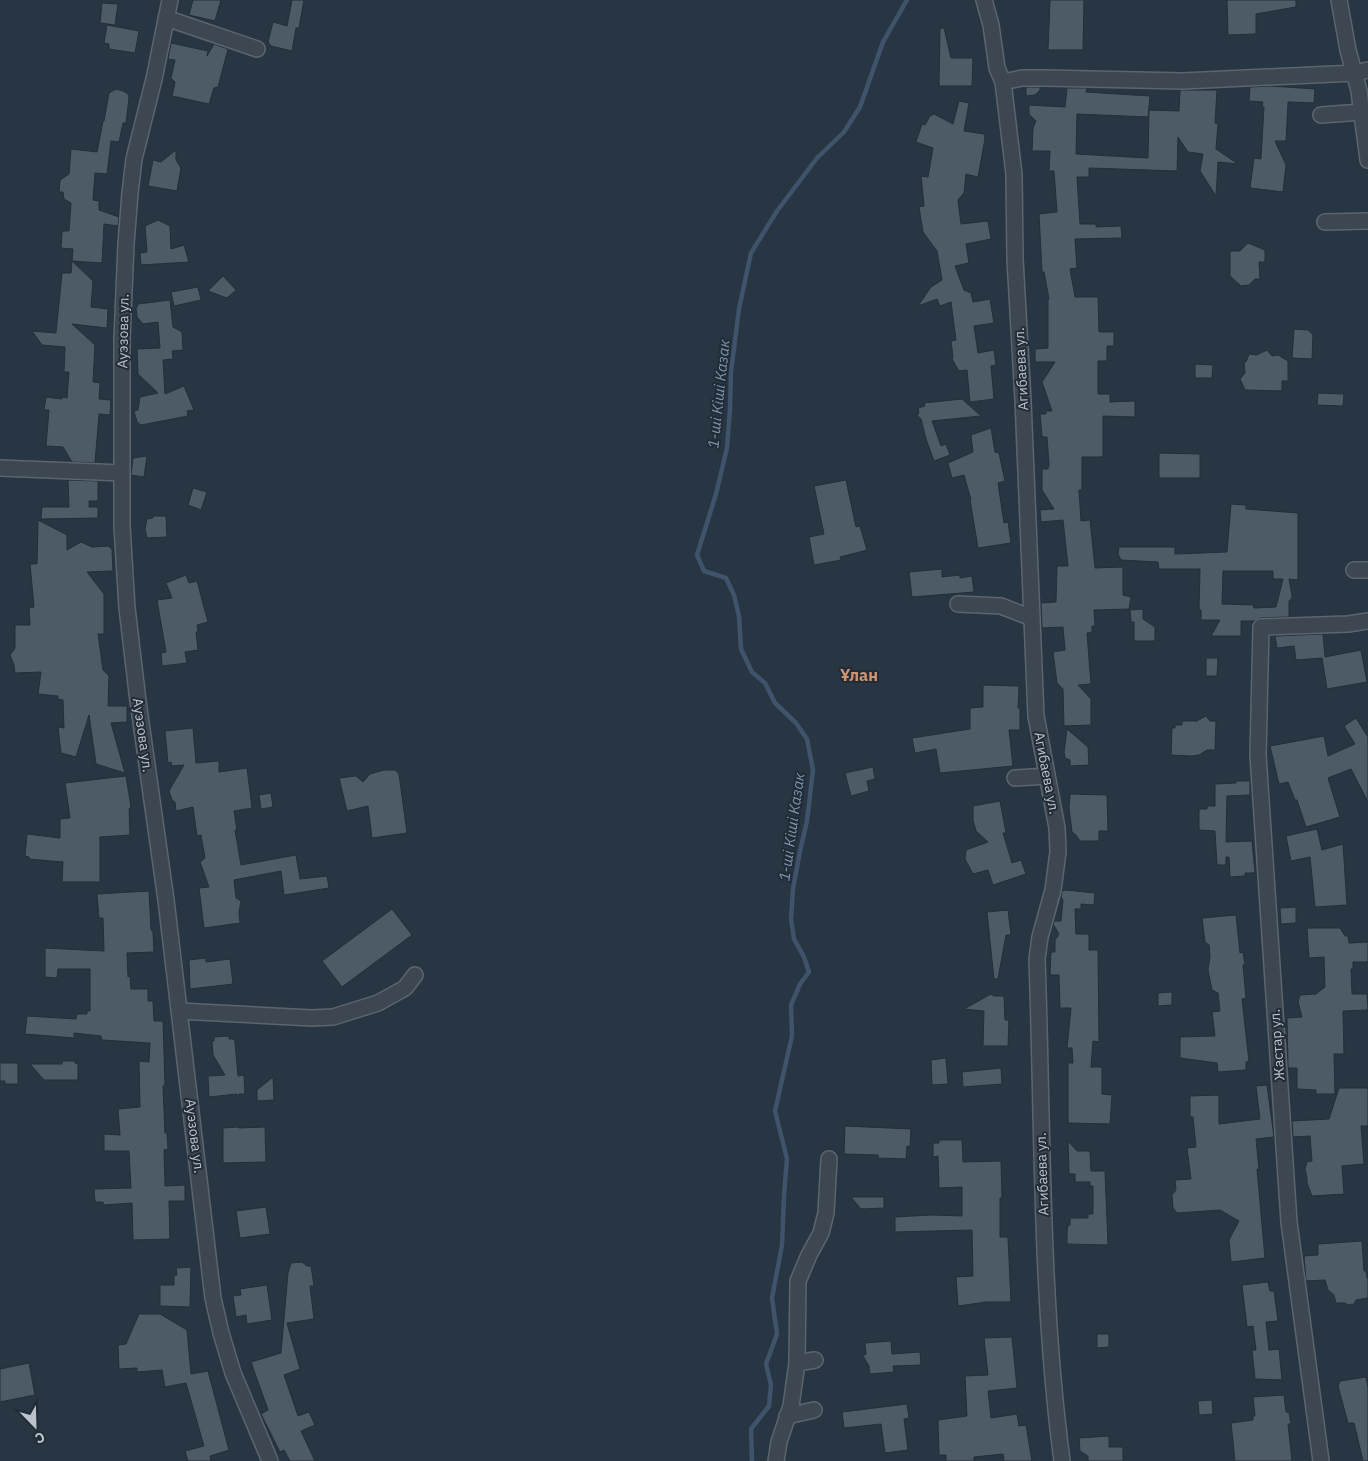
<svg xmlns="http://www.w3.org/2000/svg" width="1368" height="1461" viewBox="0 0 1368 1461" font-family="'IBM Plex Sans',sans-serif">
	<rect width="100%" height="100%" fill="#283542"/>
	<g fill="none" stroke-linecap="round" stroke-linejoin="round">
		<path stroke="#3f546a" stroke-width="4.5" d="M 752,1461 L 751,1429 L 769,1406 L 771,1385 L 766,1364 L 777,1334 L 772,1298 L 782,1245 L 784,1196 L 787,1159 L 775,1111 L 792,1036 L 791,1005 L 800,984 L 809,972 L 804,957 L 794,939 L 791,919 L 793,889 L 800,851 L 807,821 L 813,770 L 807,739 L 796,723 L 775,703 L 765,683 L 752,672 L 741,649 L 739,616 L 734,595 L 726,578 L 704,571 L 697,555 L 716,494 L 727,448 L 730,409 L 731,372 L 739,309 L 751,253 L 777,211 L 817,158 L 844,132 L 860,107 L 883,42 L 907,0"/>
	</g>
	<path fill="#4d5b67" stroke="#232e39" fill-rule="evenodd" d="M 193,0 L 221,0 L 215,21 L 189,15 Z
		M 292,0 L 304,0 L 299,28 L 296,28 L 292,51 L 271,46 L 268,42 L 273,22 L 287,26 Z
		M 1050,0 L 1084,0 L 1083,50 L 1048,50 Z
		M 1227,0 L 1296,0 L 1296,7 L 1256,14 L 1256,34 L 1228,35 Z
		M 102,3 L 118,4 L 115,25 L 100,23 Z
		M 107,25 L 139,31 L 135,53 L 109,49 L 109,44 L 104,43 Z
		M 940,28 L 944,28 L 951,58 L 973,58 L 972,86 L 939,86 Z
		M 171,43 L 208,51 L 207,56 L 214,44 L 228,49 L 218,87 L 214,88 L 209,104 L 172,96 L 175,82 L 171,78 L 175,60 L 168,59 Z
		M 1270,86 L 1315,89 L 1314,103 L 1288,102 L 1286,141 L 1275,141 L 1286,165 L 1283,192 L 1250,188 L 1254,158 L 1261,159 L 1264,107 L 1262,107 L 1263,102 L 1249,101 L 1250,87 Z
		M 1026,87 L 1040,87 L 1040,90 L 1035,95 L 1026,96 Z
		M 1067,88 L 1087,88 L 1086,92 L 1150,96 L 1148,117 L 1077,114 L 1076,154 L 1148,158 L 1149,110 L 1179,111 L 1180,90 L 1217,90 L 1215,123 L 1218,124 L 1216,149 L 1238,164 L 1218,162 L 1216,196 L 1200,171 L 1203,154 L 1188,152 L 1178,137 L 1177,171 L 1089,168 L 1089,177 L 1077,177 L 1080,224 L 1096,224 L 1096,227 L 1121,226 L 1122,238 L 1075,239 L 1077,268 L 1070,269 L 1075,297 L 1098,297 L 1099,332 L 1114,332 L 1114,346 L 1107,346 L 1107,361 L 1098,361 L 1098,394 L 1110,394 L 1110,402 L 1135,401 L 1135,417 L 1103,416 L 1103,457 L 1082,457 L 1082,490 L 1079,490 L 1081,521 L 1090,520 L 1095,568 L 1123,567 L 1123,595 L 1131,597 L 1129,609 L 1094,610 L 1095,626 L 1092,626 L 1092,632 L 1087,633 L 1091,684 L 1078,685 L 1091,699 L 1091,725 L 1064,726 L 1063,689 L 1057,683 L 1053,652 L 1065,650 L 1063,627 L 1042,628 L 1041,603 L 1056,602 L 1057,566 L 1068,566 L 1063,520 L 1041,522 L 1040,510 L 1054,509 L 1042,490 L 1042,469 L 1048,469 L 1049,465 L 1047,437 L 1042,437 L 1040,414 L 1046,414 L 1046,411 L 1052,411 L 1042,382 L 1055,362 L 1035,362 L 1035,349 L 1048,348 L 1048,300 L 1049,299 L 1044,272 L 1042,272 L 1039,214 L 1057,212 L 1054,171 L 1049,171 L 1050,151 L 1032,151 L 1033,128 L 1036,121 L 1029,114 L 1029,105 L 1065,107 Z
		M 116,89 L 123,91 L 128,94 L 129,98 L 126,123 L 123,123 L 119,142 L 111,141 L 107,174 L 95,173 L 93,200 L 99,201 L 99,210 L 119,217 L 118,226 L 104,224 L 102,263 L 72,261 L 73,249 L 61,248 L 62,231 L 69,231 L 71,203 L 64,199 L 63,192 L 59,192 L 60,180 L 69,174 L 71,149 L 97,152 L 103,121 L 104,121 L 109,93 Z
		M 959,101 L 969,103 L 964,131 L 984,134 L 985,139 L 978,177 L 966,174 L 964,193 L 958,200 L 961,224 L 988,221 L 991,239 L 966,244 L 969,263 L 955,266 L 964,290 L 971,293 L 973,302 L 990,299 L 994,323 L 974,326 L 978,353 L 994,350 L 996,365 L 991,366 L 994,399 L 970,402 L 967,370 L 959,371 L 952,359 L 953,357 L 951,341 L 956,340 L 951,302 L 940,306 L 937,299 L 918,306 L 931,287 L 942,280 L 937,251 L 923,232 L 919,207 L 924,206 L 921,176 L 928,177 L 933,148 L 916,142 L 922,124 L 925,125 L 930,116 L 934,114 L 953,124 Z
		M 176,150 L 176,160 L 181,168 L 177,191 L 148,186 L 153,160 L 161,162 Z
		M 158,220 L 170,226 L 171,249 L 184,245 L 189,262 L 141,265 L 140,253 L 147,252 L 145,226 Z
		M 1248,243 L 1265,250 L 1265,262 L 1259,262 L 1260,279 L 1255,279 L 1249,285 L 1241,286 L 1230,276 L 1230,251 L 1240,251 Z
		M 72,261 L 93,281 L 91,307 L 108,309 L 107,328 L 72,324 L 95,345 L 93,382 L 100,383 L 99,399 L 111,400 L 110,415 L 99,414 L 95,463 L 72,462 L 63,447 L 46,446 L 49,410 L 44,410 L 46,397 L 62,399 L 62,397 L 67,398 L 69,372 L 64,372 L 65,347 L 42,345 L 32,331 L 56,333 L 62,273 L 71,273 Z
		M 223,276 L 236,290 L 227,298 L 208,291 Z
		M 198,287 L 201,300 L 174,306 L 171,292 Z
		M 170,300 L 173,327 L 182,332 L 183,350 L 172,351 L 173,359 L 163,360 L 165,394 L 184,386 L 194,410 L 187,411 L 188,416 L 141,425 L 137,422 L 134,411 L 138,410 L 140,397 L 158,393 L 138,374 L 137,349 L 160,348 L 158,322 L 143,324 L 137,317 L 136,309 L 138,304 Z
		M 1294,329 L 1308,330 L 1313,335 L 1312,359 L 1292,358 Z
		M 1267,350 L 1272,356 L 1278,355 L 1288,361 L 1288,381 L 1282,381 L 1282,391 L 1245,390 L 1240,379 L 1245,373 L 1244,362 L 1246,362 L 1249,354 L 1257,355 Z
		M 1195,364 L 1213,365 L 1212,378 L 1195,378 Z
		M 1318,393 L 1344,394 L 1343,406 L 1317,405 Z
		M 962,399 L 981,416 L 932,421 L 941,446 L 946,444 L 950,455 L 934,461 L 926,439 L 921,419 L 917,415 L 919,413 L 918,408 L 925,406 L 924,403 Z
		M 991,428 L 995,452 L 999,453 L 1005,481 L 998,483 L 1004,523 L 1008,522 L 1011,543 L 978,548 L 970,500 L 971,500 L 964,475 L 952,478 L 948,463 L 973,452 L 971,435 Z
		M 1159,453 L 1200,454 L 1200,478 L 1159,478 Z
		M 147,456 L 144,477 L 131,475 L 133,458 Z
		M 68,480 L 98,481 L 98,501 L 89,501 L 89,507 L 98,507 L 98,518 L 41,519 L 42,507 L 69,507 Z
		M 846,480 L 856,527 L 860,526 L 867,550 L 840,557 L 841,560 L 814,565 L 809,537 L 824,534 L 814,486 Z
		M 193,488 L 207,492 L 201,510 L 188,505 Z
		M 1231,504 L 1246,505 L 1246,509 L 1298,513 L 1298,580 L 1289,579 L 1292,595 L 1292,598 L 1289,601 L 1289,617 L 1261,618 L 1254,621 L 1241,621 L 1241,636 L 1211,636 L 1220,620 L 1201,620 L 1201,610 L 1199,610 L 1200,569 L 1159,569 L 1158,562 L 1121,560 L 1118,554 L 1119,547 L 1175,547 L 1175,554 L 1227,552 ZM 1223,571 L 1273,571 L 1273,579 L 1283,579 L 1276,607 L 1254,608 L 1253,605 L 1222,604 Z
		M 153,516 L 166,516 L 167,537 L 147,538 L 145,529 L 147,519 L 153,518 Z
		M 38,520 L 67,535 L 67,550 L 81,542 L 92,547 L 108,546 L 112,549 L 113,571 L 87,572 L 104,594 L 104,634 L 98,634 L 103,670 L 109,676 L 108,706 L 127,706 L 127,722 L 111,723 L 125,773 L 96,764 L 89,715 L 76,757 L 61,753 L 58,727 L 64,728 L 63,700 L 58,699 L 58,696 L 38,694 L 41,672 L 15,673 L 14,665 L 10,655 L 15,648 L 15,625 L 30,625 L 29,608 L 34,607 L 30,564 L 37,564 Z
		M 942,569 L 942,577 L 960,575 L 960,578 L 972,576 L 974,592 L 912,597 L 909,572 Z
		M 186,575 L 189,583 L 197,581 L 208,622 L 197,625 L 198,632 L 196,632 L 198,650 L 185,652 L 187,663 L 162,666 L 161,653 L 166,652 L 157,600 L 172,598 L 166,583 Z
		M 1143,609 L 1143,619 L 1155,627 L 1155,641 L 1134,641 L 1134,622 L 1131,622 L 1130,610 Z
		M 1323,634 L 1325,657 L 1361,650 L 1367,682 L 1327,689 L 1322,658 L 1296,660 L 1294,646 L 1277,648 L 1275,636 Z
		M 1206,658 L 1218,658 L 1217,676 L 1206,676 Z
		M 983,685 L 1019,686 L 1018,708 L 1020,708 L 1020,730 L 1009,730 L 1013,766 L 940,773 L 936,749 L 915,753 L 912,738 L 970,729 L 970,708 L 983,707 Z
		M 1206,716 L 1210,721 L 1216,721 L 1215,750 L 1207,750 L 1199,755 L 1192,756 L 1171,755 L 1172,728 L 1175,728 L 1175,725 L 1182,725 L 1182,721 L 1197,721 Z
		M 1356,718 L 1368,737 L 1368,802 L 1351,769 L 1328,778 L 1340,817 L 1306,827 L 1297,800 L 1295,800 L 1288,782 L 1279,784 L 1270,746 L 1324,736 L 1328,756 L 1355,744 L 1344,726 Z
		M 193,728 L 196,763 L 219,761 L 219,772 L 247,768 L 252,808 L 234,811 L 237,830 L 235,830 L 241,865 L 296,855 L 300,879 L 327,876 L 329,888 L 284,895 L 281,871 L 234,880 L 236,898 L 241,901 L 239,912 L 240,923 L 204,928 L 199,888 L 209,887 L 200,862 L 205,858 L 201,835 L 197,836 L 193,807 L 176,811 L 175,802 L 172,800 L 169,791 L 184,765 L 172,766 L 171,762 L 168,763 L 165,731 Z
		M 1067,729 L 1088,747 L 1089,765 L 1070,766 L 1070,760 L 1065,758 L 1064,752 Z
		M 873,767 L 875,779 L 867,781 L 869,791 L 851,796 L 845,773 Z
		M 384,770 L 395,770 L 399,774 L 407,833 L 372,838 L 368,806 L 347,811 L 339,778 L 356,776 L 363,782 L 370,774 Z
		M 126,776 L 131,807 L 129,809 L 130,835 L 100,837 L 100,882 L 62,882 L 63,862 L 29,859 L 29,857 L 25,856 L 27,834 L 60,838 L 60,819 L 70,818 L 65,783 Z
		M 1236,781 L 1250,781 L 1250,795 L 1227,796 L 1226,842 L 1252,841 L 1255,873 L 1245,873 L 1245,876 L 1230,877 L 1229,857 L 1226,857 L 1226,865 L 1217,865 L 1215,831 L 1199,830 L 1199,809 L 1207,809 L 1207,806 L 1215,806 L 1215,784 L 1236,783 Z
		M 271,793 L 273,807 L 261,809 L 259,795 Z
		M 1070,794 L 1107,795 L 1108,831 L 1099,831 L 1099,841 L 1080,841 L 1076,835 L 1072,832 L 1069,808 Z
		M 1000,801 L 1006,833 L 1003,833 L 1012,863 L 1021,860 L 1026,874 L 993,885 L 988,870 L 973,874 L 965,859 L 966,850 L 988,842 L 976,831 L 973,820 L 973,806 Z
		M 1317,829 L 1322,850 L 1343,844 L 1347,905 L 1315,907 L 1310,857 L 1291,861 L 1286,836 Z
		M 1066,890 L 1095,893 L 1094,905 L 1081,904 L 1081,909 L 1075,909 L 1076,934 L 1089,934 L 1089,950 L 1098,950 L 1099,1042 L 1093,1041 L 1091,1067 L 1102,1067 L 1102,1094 L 1112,1095 L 1110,1124 L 1068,1123 L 1068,1063 L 1073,1063 L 1072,1048 L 1067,1048 L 1071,1008 L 1060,1008 L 1059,975 L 1050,975 L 1051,952 L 1055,952 L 1055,940 L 1059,934 L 1053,924 L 1054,921 L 1061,921 L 1063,900 L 1061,897 L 1062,891 Z
		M 149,891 L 151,930 L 153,932 L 154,952 L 127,953 L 128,977 L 130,976 L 131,989 L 148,989 L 148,1001 L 153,1001 L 154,1021 L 163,1021 L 165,1085 L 163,1086 L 165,1133 L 167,1133 L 168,1149 L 164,1150 L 165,1186 L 185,1185 L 185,1201 L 169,1201 L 170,1239 L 133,1240 L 132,1203 L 104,1205 L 103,1202 L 95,1202 L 94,1189 L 131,1188 L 129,1151 L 104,1151 L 104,1134 L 120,1135 L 118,1109 L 140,1107 L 139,1061 L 149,1062 L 150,1043 L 102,1040 L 101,1036 L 74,1033 L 74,1038 L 25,1034 L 27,1016 L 76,1019 L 77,1014 L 87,1014 L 87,1011 L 90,1011 L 90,969 L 58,969 L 57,978 L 45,977 L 45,948 L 104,951 L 103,918 L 99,918 L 97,894 Z
		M 1296,907 L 1296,923 L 1281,924 L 1280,908 Z
		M 392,909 L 412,935 L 342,987 L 322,961 Z
		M 1008,910 L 1011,935 L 1006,935 L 998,979 L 994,979 L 987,912 Z
		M 1236,915 L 1240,953 L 1243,952 L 1245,965 L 1243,965 L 1246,998 L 1242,999 L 1249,1061 L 1246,1062 L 1246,1070 L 1218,1072 L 1217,1063 L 1180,1058 L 1180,1037 L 1215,1036 L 1212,1012 L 1220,1011 L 1218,993 L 1212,990 L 1208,970 L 1210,956 L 1209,945 L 1205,942 L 1202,918 Z
		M 1307,928 L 1340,928 L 1345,936 L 1348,936 L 1349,943 L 1368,942 L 1368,962 L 1353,962 L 1353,969 L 1351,969 L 1352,994 L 1367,994 L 1368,1010 L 1343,1011 L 1344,1054 L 1334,1054 L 1335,1094 L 1316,1094 L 1316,1090 L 1297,1089 L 1297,1068 L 1288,1068 L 1287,1018 L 1302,1017 L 1298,1002 L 1300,995 L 1316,994 L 1325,987 L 1324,957 L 1309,958 Z
		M 206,958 L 206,962 L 230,959 L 233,984 L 190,989 L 189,960 Z
		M 1172,992 L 1172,1005 L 1158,1006 L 1158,993 Z
		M 991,994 L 994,996 L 1004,996 L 1005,1020 L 1009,1020 L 1008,1046 L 983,1046 L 984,1011 L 964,1009 Z
		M 229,1036 L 229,1039 L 234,1039 L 235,1042 L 238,1076 L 244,1075 L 245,1094 L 239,1094 L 239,1097 L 237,1094 L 209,1097 L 208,1076 L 225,1075 L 213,1055 L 212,1041 L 214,1041 L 214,1037 Z
		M 946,1058 L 948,1084 L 932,1085 L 931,1060 Z
		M 62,1061 L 75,1061 L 75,1063 L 78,1064 L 78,1080 L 44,1080 L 30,1064 L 62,1064 Z
		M 0,1063 L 18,1063 L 18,1084 L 5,1084 L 5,1081 L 0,1081 Z
		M 1001,1068 L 1002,1084 L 963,1087 L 962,1072 Z
		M 273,1077 L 274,1100 L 257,1101 L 257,1090 Z
		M 1267,1085 L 1274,1137 L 1256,1139 L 1259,1169 L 1257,1169 L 1265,1258 L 1231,1262 L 1229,1240 L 1239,1221 L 1220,1210 L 1177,1213 L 1173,1208 L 1172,1195 L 1176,1190 L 1175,1180 L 1191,1179 L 1187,1148 L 1196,1147 L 1193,1117 L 1190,1117 L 1190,1096 L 1219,1095 L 1219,1124 L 1260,1119 L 1256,1086 Z
		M 1339,1088 L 1368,1088 L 1368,1126 L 1361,1126 L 1364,1164 L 1342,1166 L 1344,1194 L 1312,1196 L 1307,1183 L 1307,1178 L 1305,1169 L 1307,1162 L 1312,1161 L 1310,1136 L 1293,1137 L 1292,1121 L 1329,1119 Z
		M 845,1126 L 911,1129 L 910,1147 L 907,1146 L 906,1159 L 878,1158 L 878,1155 L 844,1154 Z
		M 238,1127 L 239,1128 L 265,1127 L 266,1162 L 223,1163 L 223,1128 Z
		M 939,1140 L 962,1140 L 963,1162 L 1001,1161 L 1002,1198 L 1000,1198 L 1000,1237 L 1008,1237 L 1011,1302 L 986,1302 L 958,1306 L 956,1277 L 973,1276 L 972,1230 L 895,1232 L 895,1217 L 932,1215 L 962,1216 L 962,1187 L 939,1188 L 938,1156 L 933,1157 L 933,1143 L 939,1143 Z
		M 1068,1141 L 1077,1151 L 1090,1151 L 1091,1171 L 1105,1171 L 1108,1245 L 1067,1244 L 1067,1232 L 1068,1225 L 1070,1225 L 1070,1218 L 1088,1218 L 1088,1214 L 1093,1214 L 1093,1186 L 1090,1186 L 1090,1182 L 1075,1182 L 1075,1174 L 1069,1174 Z
		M 851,1197 L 884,1197 L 884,1208 L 861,1209 Z
		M 266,1207 L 270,1234 L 240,1238 L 236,1211 Z
		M 1362,1241 L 1364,1271 L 1366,1271 L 1367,1278 L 1368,1278 L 1368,1298 L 1356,1300 L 1354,1304 L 1348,1305 L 1345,1303 L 1336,1303 L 1334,1295 L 1328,1290 L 1325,1280 L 1306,1281 L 1304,1256 L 1318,1255 L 1318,1244 Z
		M 302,1262 L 307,1266 L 311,1266 L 314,1286 L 310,1286 L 314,1319 L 287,1323 L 300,1369 L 284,1375 L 298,1416 L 309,1412 L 315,1425 L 301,1431 L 315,1461 L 290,1461 L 284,1450 L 280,1452 L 261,1414 L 268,1410 L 251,1362 L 281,1353 L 288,1273 L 291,1263 Z
		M 191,1267 L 190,1307 L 160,1306 L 160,1285 L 174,1285 L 174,1275 L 177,1275 L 176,1268 Z
		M 1268,1282 L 1270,1291 L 1274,1291 L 1278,1321 L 1266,1322 L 1269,1350 L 1279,1349 L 1282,1380 L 1255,1379 L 1252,1350 L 1256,1350 L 1253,1326 L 1247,1327 L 1242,1285 Z
		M 267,1285 L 272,1320 L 247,1324 L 246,1315 L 236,1317 L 233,1296 L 241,1295 L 240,1289 Z
		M 139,1314 L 160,1314 L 187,1330 L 191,1374 L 208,1371 L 229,1450 L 210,1456 L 211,1461 L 188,1461 L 185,1451 L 204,1446 L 186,1383 L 165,1387 L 162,1370 L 137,1372 L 137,1368 L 119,1369 L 118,1345 L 126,1344 Z
		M 1097,1334 L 1109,1334 L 1109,1347 L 1097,1348 Z
		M 1012,1337 L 1017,1388 L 988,1391 L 991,1418 L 1017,1414 L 1019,1426 L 1026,1425 L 1032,1461 L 1004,1461 L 1003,1454 L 974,1457 L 974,1461 L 946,1461 L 946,1455 L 939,1455 L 938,1420 L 967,1416 L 965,1376 L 988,1375 L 984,1338 Z
		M 891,1341 L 892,1354 L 920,1352 L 921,1365 L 893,1366 L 894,1372 L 870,1374 L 869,1366 L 863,1356 L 866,1354 L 865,1343 Z
		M 29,1363 L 35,1395 L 0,1402 L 0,1369 Z
		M 1366,1377 L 1368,1387 L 1368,1461 L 1363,1461 L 1354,1423 L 1348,1423 L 1338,1386 L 1340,1381 Z
		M 1284,1395 L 1286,1412 L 1289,1412 L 1291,1424 L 1288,1424 L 1292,1461 L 1235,1461 L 1231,1423 L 1253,1420 L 1253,1416 L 1255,1416 L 1253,1397 Z
		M 1212,1400 L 1213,1414 L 1199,1415 L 1198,1401 Z
		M 907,1404 L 909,1418 L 904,1419 L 908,1450 L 885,1453 L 881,1424 L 844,1428 L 842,1412 Z
		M 1109,1436 L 1109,1447 L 1123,1447 L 1123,1461 L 1088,1461 L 1088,1456 L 1080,1451 L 1079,1438 Z"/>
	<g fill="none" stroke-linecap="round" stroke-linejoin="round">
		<g stroke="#5b656f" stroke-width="18">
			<path id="street" d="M 170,0 L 154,79 L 134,159 L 130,193 L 126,244 L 122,339 L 122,526 L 127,608 L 138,701 L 166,900 L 213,1298 L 221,1333 L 233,1373 L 270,1461
				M 984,0 L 991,25 L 997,68 L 1003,82 L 1014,174 L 1015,259 L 1023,400 L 1036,716 L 1057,828 L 1058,852 L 1053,890 L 1040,937 L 1037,959 C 1043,1126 1040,1295 1062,1461
				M 1339,0 L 1348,50 L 1359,91 L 1368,160
				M 166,18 L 257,49
				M 1003,82 L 1022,78 L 1045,78 L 1183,81 L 1355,73 L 1368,70
				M 1321,115 L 1362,112
				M 1325,222 L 1368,221
				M 0,468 L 122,473
				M 1354,570 L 1368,570
				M 958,604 L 1001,606 L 1032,618
				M 1015,778 L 1047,776
				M 179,1011 L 312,1018 L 333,1017 L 378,1003 L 405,988 L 415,975
				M 797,1363 L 815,1360
				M 787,1416 L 814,1410
				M 776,1461 L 779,1442 L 791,1406 L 797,1363 L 798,1281 L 809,1255 L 821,1233 L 826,1213 L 829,1159
				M 1321,1461 L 1289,1222 L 1258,755 L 1261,627 L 1348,624 L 1368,621"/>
		</g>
		<use href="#street" stroke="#3d4752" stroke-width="15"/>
	</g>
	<g text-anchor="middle" stroke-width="4" stroke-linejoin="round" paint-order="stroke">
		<g font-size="14" fill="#bac2cb" stroke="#212c37">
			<text transform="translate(123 331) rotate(-89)" y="5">Ауэзова ул.</text>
			<text transform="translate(1021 369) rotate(-93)" y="5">Агибаева ул.</text>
			<text transform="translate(143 735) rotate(82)" y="5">Ауэзова ул.</text>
			<text transform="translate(1047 773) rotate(79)" y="5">Агибаева ул.</text>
			<text transform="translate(1277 1045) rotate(-94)" y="5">Жастар ул.</text>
			<text transform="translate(195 1136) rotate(83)" y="5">Ауэзова ул.</text>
			<text transform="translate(1042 1174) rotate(-92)" y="5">Агибаева ул.</text>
		</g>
		<g font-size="15" font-style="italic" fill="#7c95ac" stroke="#212c37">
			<text transform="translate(719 394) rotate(-84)" y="5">1-ші Кіші Казак</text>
			<text transform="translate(792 827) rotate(-82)" y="5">1-ші Кіші Казак</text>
		</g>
		<g font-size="16" font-weight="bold" fill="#d1926f" stroke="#212c37">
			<text x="859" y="681">Ұлан</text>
		</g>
	</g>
	<g transform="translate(35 1426) rotate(157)" stroke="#212c37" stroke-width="4" paint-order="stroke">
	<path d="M0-4L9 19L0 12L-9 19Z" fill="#bac2cb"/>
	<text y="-8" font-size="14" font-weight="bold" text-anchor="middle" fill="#bac2cb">С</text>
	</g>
</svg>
